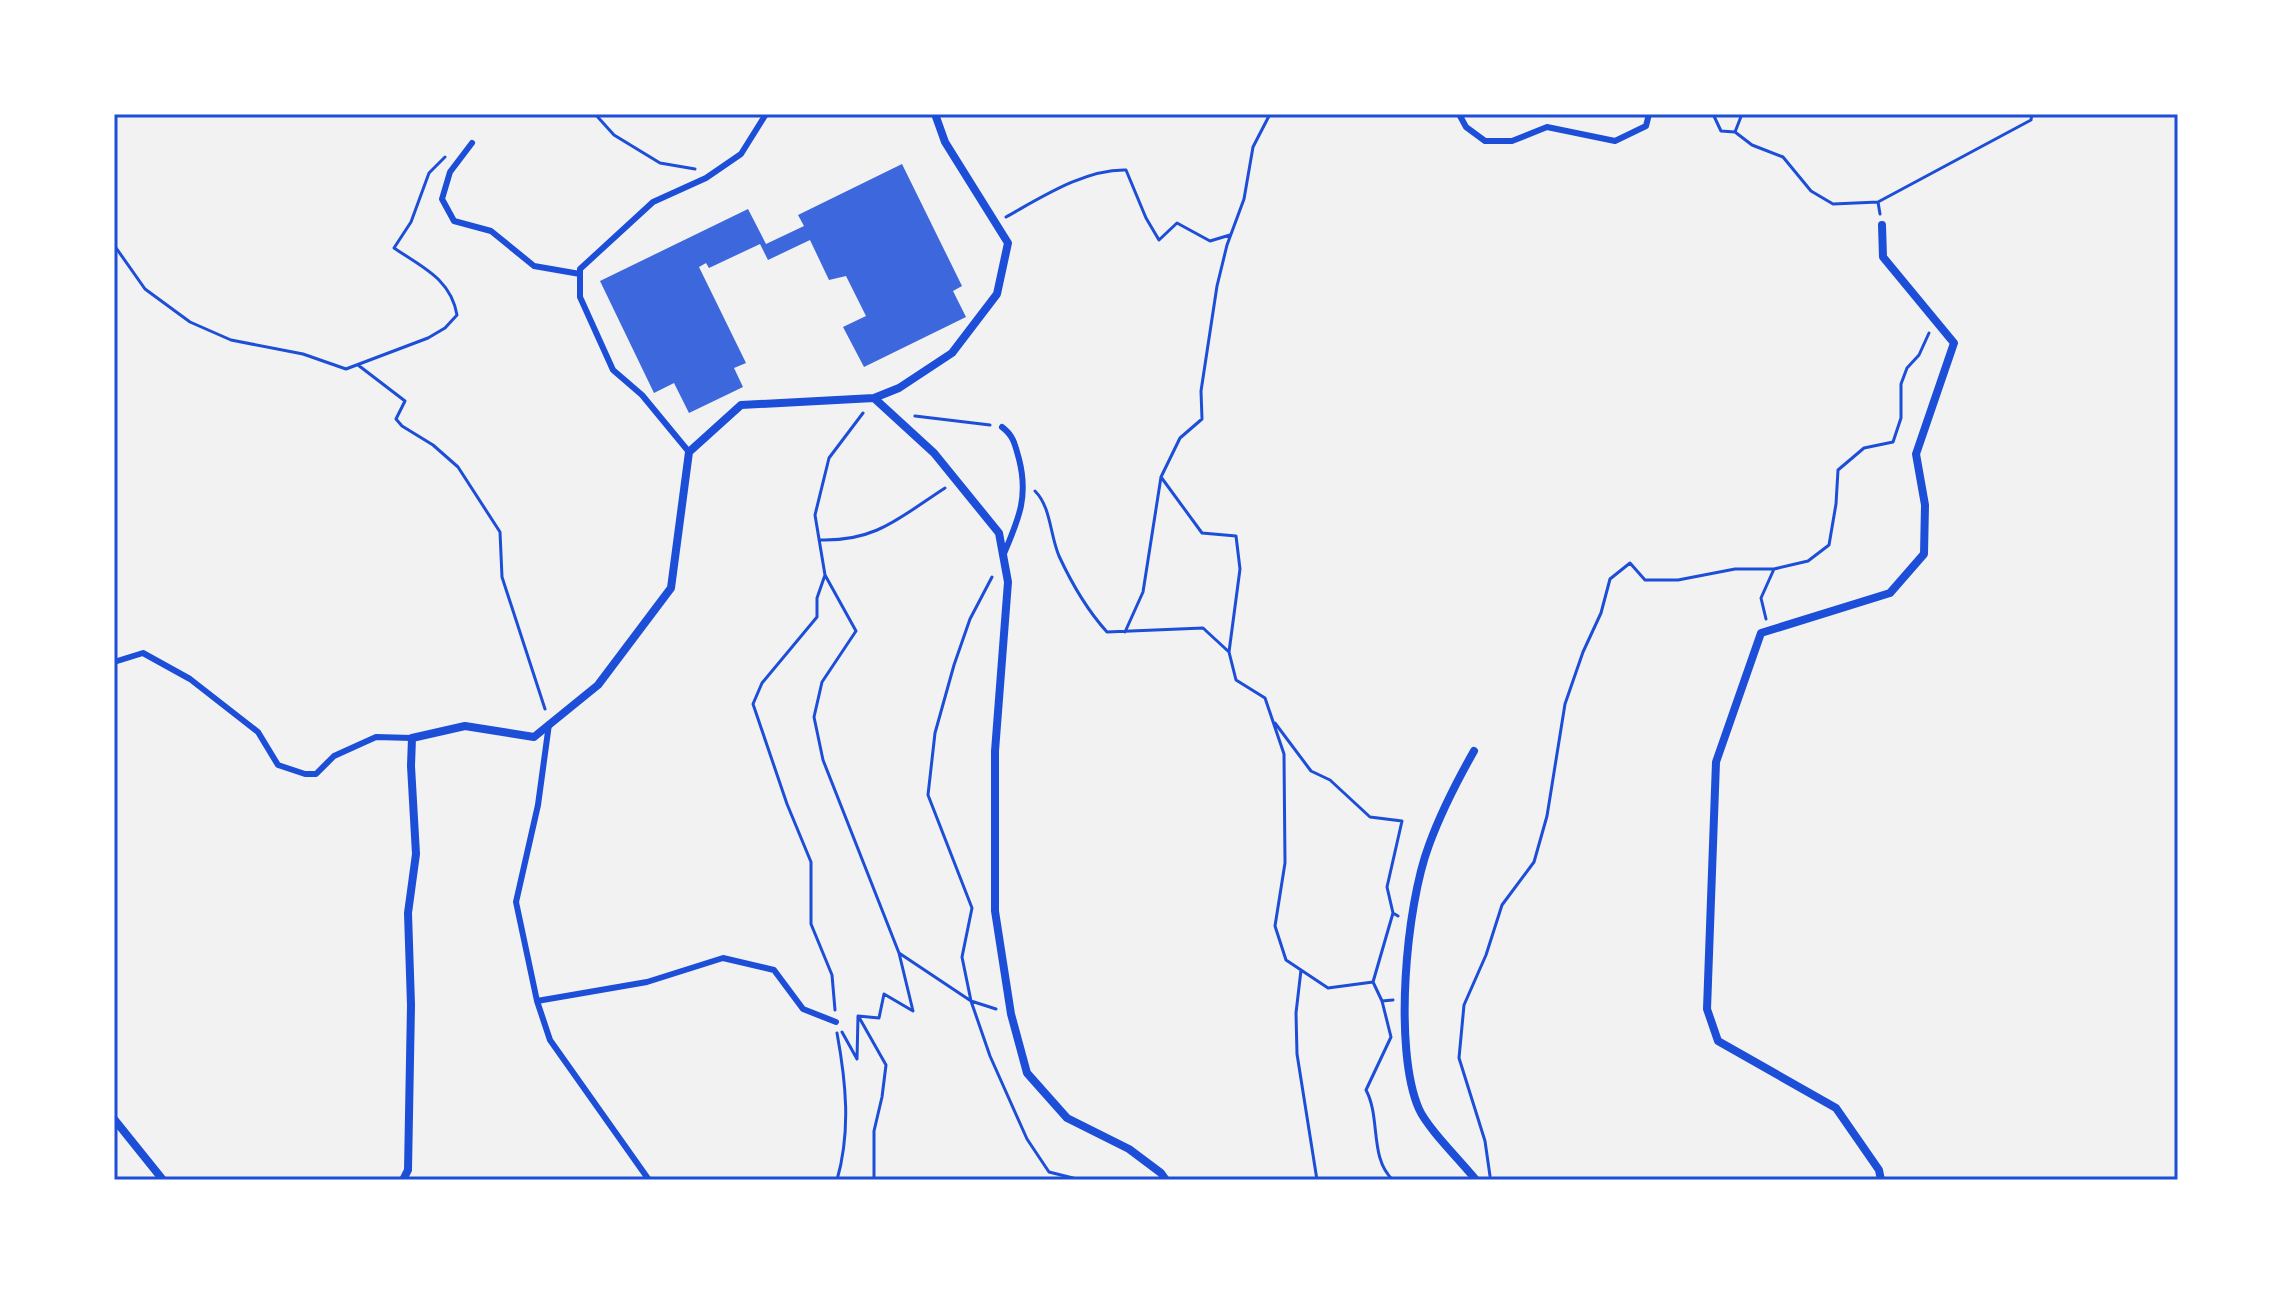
<svg xmlns="http://www.w3.org/2000/svg" width="2292" height="1294" viewBox="0 0 2292 1294" font-family="Overpass,sans-serif">
	<rect width="100%" height="100%" fill="#f2f2f2"/>
	<path fill="#3d67dc" d="M 902,164 L 962,286 L 953,291 L 966,317 L 864,367 L 843,327 L 866,316 L 846,276 L 829,280 L 810,240 L 768,260 L 760,244 L 709,268 L 706,263 L 699,267 L 746,363 L 734,368 L 743,387 L 689,413 L 674,383 L 654,393 L 600,281 L 748,209 L 766,244 L 804,226 L 798,215 Z"/>
	<g fill="none" stroke-linecap="round" stroke-linejoin="round">
		<path stroke="#1d4ed8" stroke-width="3" d="M 595,114 L 614,135 L 660,163 L 695,169
			M 1270,114 L 1253,147 L 1244,199 L 1227,245 L 1217,286 L 1201,391 L 1202,419 L 1180,438 L 1161,477 L 1202,533 L 1236,536 L 1240,569 L 1229,652 L 1236,680 L 1265,698 L 1284,754 L 1285,863 L 1275,926 L 1286,960 L 1328,988 L 1373,982 L 1382,1001 L 1393,1000
			M 1713,114 L 1721,131 L 1735,132
			M 1742,114 L 1735,132 L 1752,145 L 1783,157 L 1811,191 L 1833,204 L 1878,202
			M 1880,214 L 1878,202 L 2031,120 L 2032,114
			M 1006,217 C 1042,197 1085,169 1126,170 L 1146,218 L 1159,240 L 1177,223 L 1210,241 L 1230,235
			M 114,245 L 145,289 L 190,322 L 231,340 L 303,354 L 346,369 L 428,338 L 445,328 L 457,315 C 451,279 422,267 394,248 L 411,222 L 429,173 L 445,157
			M 358,365 L 405,401 L 396,419 L 402,426 L 433,445 L 458,467 L 500,532 L 502,577 L 545,709
			M 863,413 L 829,458 L 815,515 L 825,575 L 856,631 L 822,682 L 814,717 L 823,760 L 899,953
			M 915,416 L 990,425
			M 1035,491 C 1051,507 1050,535 1059,556 C 1071,582 1088,611 1107,632 L 1203,628 L 1229,652
			M 819,540 C 876,542 900,517 945,488
			M 825,575 L 817,598 L 817,617 L 762,683 L 753,704 L 787,804 L 811,862 L 811,924 L 832,975 L 835,1010
			M 992,577 L 970,619 L 954,665 L 935,733 L 928,795 L 972,908 L 962,957 L 971,1001 L 990,1056 L 1027,1139 L 1049,1172 L 1081,1180
			M 1766,619 L 1761,598 L 1774,569 L 1808,561 L 1829,545 L 1836,504 L 1838,470 L 1864,448 L 1893,442 L 1901,418 L 1901,384 L 1907,368 L 1919,355 L 1929,333
			M 1125,632 L 1143,592 L 1161,477
			M 1275,723 L 1311,771 L 1330,780 L 1370,817 L 1402,821 L 1387,887 L 1393,913 L 1398,916
			M 1301,970 L 1296,1013 L 1297,1054 L 1317,1180
			M 1373,982 L 1393,913
			M 1382,1001 L 1391,1037 L 1366,1090 C 1381,1118 1369,1158 1393,1180
			M 860,1019 L 886,1065 L 882,1097 L 874,1131 L 874,1180
			M 842,1032 L 857,1059 L 858,1016 L 879,1018 L 884,994 L 913,1011 L 899,953 L 971,1001 L 996,1009
			M 1490,1176 L 1485,1141 L 1459,1058 L 1464,1005 L 1486,955 L 1502,905 L 1534,862 L 1547,816 L 1565,704 L 1583,652 L 1601,613 L 1610,579 L 1630,563 L 1645,580 L 1678,580 L 1735,569 L 1774,569
			M 837,1180 C 851,1131 846,1082 837,1033"/>
		<path stroke="#1d4ed8" stroke-width="6" d="M 1459,114 L 1466,127 L 1485,141 L 1512,141 L 1547,127 L 1615,141 L 1646,126 L 1649,114
			M 472,143 L 450,172 L 442,199 L 454,221 L 491,231 L 534,266 L 580,274
			M 1002,427 C 1014,436 1015,445 1019,459 C 1029,498 1018,520 1003,556
			M 689,452 L 642,395 L 613,370 L 580,297 L 580,269 L 653,202 L 706,178 L 741,154 L 766,114
			M 114,662 L 143,653 L 190,679 L 258,732 L 278,765 L 305,774 L 316,774 L 334,756 L 376,737 L 412,738
			M 549,724 L 538,805 L 516,902 L 537,1001 L 550,1040 L 649,1180
			M 537,1001 L 647,982 L 723,958 L 774,970 L 803,1009 L 836,1022"/>
		<path stroke="#1d4ed8" stroke-width="8" d="M 874,398 L 934,453 L 999,533 L 1008,582 L 995,751 L 995,911 L 1011,1014 L 1027,1073 L 1067,1118 L 1129,1149 L 1161,1173 L 1166,1180
			M 1474,751 C 1457,781 1441,812 1429,845 C 1406,906 1393,1049 1419,1109 C 1428,1129 1461,1161 1476,1180
			M 114,1119 L 163,1180
			M 403,1180 L 408,1170 L 411,1005 L 408,913 L 416,854 L 411,766 L 412,738 L 465,726 L 534,737 L 598,685 L 671,588 L 689,452 L 741,405 L 874,398 L 899,388 L 952,353 L 997,294 L 1008,243 L 945,142 L 935,114
			M 1881,1180 L 1879,1170 L 1836,1108 L 1718,1041 L 1707,1009 L 1716,762 L 1761,633 L 1890,593 L 1924,554 L 1925,505 L 1916,454 L 1954,343 L 1883,257 L 1882,225"/>
	</g>
	<rect width="2292" height="1294" fill="none" stroke="#ffffff" stroke-width="232"/>
	<rect x="116" y="116" width="2060" height="1062" fill="none" stroke="#1d4ed8" stroke-width="3"/>
</svg>
